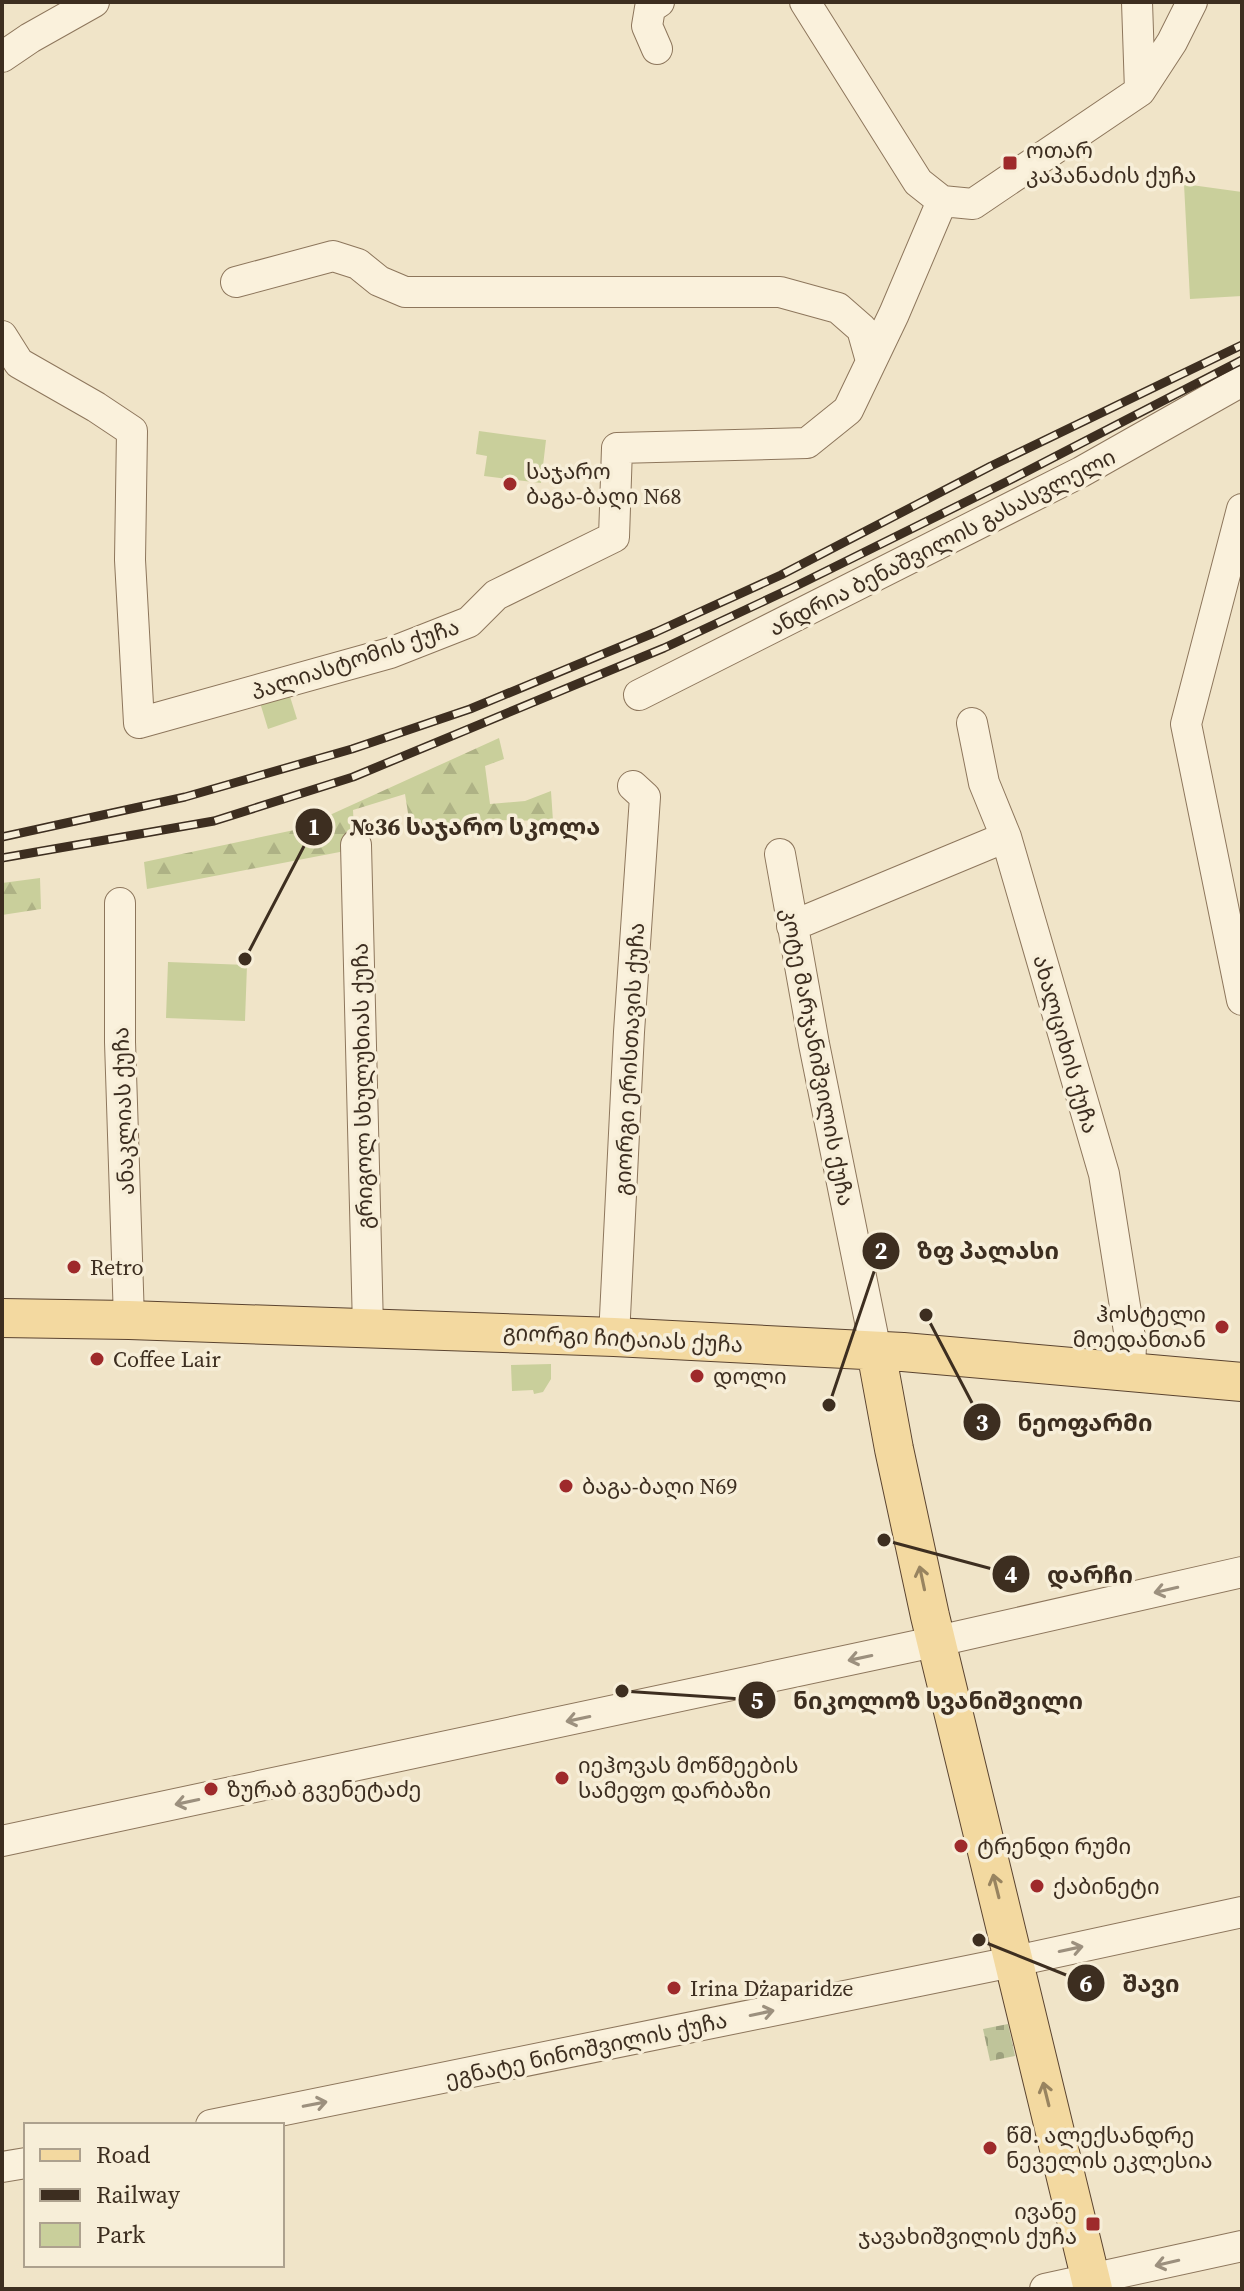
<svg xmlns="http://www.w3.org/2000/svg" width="1244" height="2291" viewBox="0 0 1244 2291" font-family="'Source Serif 4','Noto Sans Georgian',serif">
	<defs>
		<pattern id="forest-firs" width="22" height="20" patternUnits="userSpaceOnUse" patternTransform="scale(2)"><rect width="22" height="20" fill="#c9cf9b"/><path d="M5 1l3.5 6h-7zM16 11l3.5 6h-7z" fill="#aeb285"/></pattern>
		<pattern id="cemetery-stones" width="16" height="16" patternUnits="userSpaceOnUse" patternTransform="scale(2)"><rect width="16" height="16" fill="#bfc49a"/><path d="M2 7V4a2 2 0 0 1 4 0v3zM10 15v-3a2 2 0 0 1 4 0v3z" fill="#9ca07d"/></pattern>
	</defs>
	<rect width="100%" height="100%" fill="#f0e4c8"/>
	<path fill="url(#forest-firs)" d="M 499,738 L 504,759 L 485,766 L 490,804 L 525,801 L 551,791 L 553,821 L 501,820 L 411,832 L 405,794 L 353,810 L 354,830 L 368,827 L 371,846 L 147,889 L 144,862 L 299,829 Z
		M 40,878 L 41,909 L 2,915 L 2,883 Z"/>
	<path fill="url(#cemetery-stones)" d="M 1008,2024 L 1015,2056 L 990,2061 L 983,2029 Z"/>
	<path fill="#c9cf9b" d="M 1184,184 L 1242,192 L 1242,296 L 1190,299 Z
		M 479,431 L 546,440 L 541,483 L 484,476 L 487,456 L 476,454 Z
		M 287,687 L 297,719 L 268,729 L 258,696 Z
		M 168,962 L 247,965 L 245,1021 L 166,1018 Z
		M 551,1364 L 551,1379 L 543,1392 L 534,1394 L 533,1390 L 512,1391 L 511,1365 Z"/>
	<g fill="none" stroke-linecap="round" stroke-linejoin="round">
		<g stroke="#8d765c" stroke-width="32">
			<path id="minor" d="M 805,2 L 918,182 L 942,201
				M 1137,2 L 1140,91
				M 657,49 L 647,26 L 650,8 L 659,2
				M 2,57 L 30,38 L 94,2
				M 942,201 L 973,204 L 1140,91 L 1172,42 L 1192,2
				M 236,282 L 333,256 L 358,264 L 379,281 L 405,292 L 780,292 L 838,308 L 862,329 L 871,361
				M 2,336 L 19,363 L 96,407 L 132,431 L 130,560 L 139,723 L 390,653 L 469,622 L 496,595 L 614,537 L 617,448 L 807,443 L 848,410 L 894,314 L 942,201
				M 1242,509 L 1186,724 L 1242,1000
				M 639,695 L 1081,472 L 1242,381
				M 972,723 L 984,783 L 1006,837 L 1104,1174 L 1131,1344 L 1130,1372
				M 356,845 L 368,1328
				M 780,854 L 814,1044 L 876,1351
				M 120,903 L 120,1042 L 129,1320
				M 792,926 L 1006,837
				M 614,1337 L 629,1032 L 645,797 L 633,786
				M 2,1841 L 929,1643 L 1242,1572
				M 211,2125 L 1002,1964 L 1242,1912
				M 2,2167 L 26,2163
				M 1045,2289 L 1242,2246"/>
		</g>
		<g stroke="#5b4430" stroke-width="40">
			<path id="major" d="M 2,1318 L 129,1320 L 614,1337 L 903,1352 L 1242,1382
				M 876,1351 L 894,1449 L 930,1616 L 1093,2289"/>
		</g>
		<use href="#minor" stroke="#faf1dc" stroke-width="30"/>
		<use href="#major" stroke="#f3d9a0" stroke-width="38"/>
		<g stroke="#3d2e20" stroke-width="9">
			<path id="rail" d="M 2,837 L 185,797 L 352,749 L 470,709 L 656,632 L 781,575 L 991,466 L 1242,345
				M 2,858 L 214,821 L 353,777 L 664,648 L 792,588 L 1008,481 L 1242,360"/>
		</g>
		<use href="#rail" stroke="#f7eed8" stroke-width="6" stroke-dasharray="18" stroke-linecap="butt"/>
	</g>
	<defs><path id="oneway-shaft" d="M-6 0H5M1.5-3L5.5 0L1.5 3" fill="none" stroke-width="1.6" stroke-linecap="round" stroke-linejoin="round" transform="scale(2)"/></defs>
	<g stroke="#988460">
		<use href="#oneway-shaft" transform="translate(922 1578) rotate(-102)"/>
		<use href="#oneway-shaft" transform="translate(996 1886) rotate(-104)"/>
		<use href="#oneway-shaft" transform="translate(1046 2094) rotate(-104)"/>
	</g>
	<g stroke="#9c907e">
		<use href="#oneway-shaft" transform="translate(1166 1590) rotate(167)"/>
		<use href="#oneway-shaft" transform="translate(860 1658) rotate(168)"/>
		<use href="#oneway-shaft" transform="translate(578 1719) rotate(168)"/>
		<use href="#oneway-shaft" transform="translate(187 1802) rotate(168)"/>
		<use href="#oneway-shaft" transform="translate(1071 1949) rotate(-12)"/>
		<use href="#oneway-shaft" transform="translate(762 2013) rotate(-12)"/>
		<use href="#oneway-shaft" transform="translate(315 2104) rotate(-11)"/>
		<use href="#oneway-shaft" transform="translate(1167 2263) rotate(167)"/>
	</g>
	<g fill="#9e2a2b" stroke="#f7eed8" stroke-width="3">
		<rect x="1002" y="155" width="16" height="16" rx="4"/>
		<circle cx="510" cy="484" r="8"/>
		<circle cx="74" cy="1267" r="8"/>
		<circle cx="1222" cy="1327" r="8"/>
		<circle cx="97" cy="1359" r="8"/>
		<circle cx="697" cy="1376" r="8"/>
		<circle cx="566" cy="1486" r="8"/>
		<circle cx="562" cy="1778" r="8"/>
		<circle cx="211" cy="1789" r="8"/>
		<circle cx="961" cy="1846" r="8"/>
		<circle cx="1037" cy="1886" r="8"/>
		<circle cx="674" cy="1988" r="8"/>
		<circle cx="990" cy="2148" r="8"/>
		<rect x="1085" y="2216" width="16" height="16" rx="4"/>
	</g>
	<g text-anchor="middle" stroke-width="7" stroke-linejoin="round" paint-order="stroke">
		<g font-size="22" fill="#3d2e20" stroke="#f7eed8" text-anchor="start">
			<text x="1026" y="158">ოთარ<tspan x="1026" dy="25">კაპანაძის ქუჩა</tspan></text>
			<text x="526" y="479">საჯარო<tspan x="526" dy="25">ბაგა-ბაღი N68</tspan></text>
			<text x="90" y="1275">Retro</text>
			<text x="1206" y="1322" text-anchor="end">ჰოსტელი<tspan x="1206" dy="25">მოედანთან</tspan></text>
			<text x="113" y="1367">Coffee Lair</text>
			<text x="713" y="1384">დოლი</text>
			<text x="582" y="1494">ბაგა-ბაღი N69</text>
			<text x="578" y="1773">იეჰოვას მოწმეების<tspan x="578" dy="25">სამეფო დარბაზი</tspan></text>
			<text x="227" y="1797">ზურაბ გვენეტაძე</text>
			<text x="977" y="1854">ტრენდი რუმი</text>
			<text x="1053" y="1894">ქაბინეტი</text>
			<text x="690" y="1996">Irina Dżaparidze</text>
			<text x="1006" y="2143">წმ. ალექსანდრე<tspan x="1006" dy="25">ნეველის ეკლესია</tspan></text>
			<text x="1077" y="2219" text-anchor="end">ივანე<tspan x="1077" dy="25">ჯავახიშვილის ქუჩა</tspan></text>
		</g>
		<g font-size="22" fill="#3d2e20" stroke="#f7eed8">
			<text transform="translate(942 542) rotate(-27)" y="8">ანდრია ბენაშვილის გასასვლელი</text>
			<text transform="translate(355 659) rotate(-18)" y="8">პალიასტომის ქუჩა</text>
			<text transform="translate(1066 1044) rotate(74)" y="8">ახალციხის ქუჩა</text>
			<text transform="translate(818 1057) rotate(79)" y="8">კოტე მარჯანიშვილის ქუჩა</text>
			<text transform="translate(629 1059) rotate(-87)" y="8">გიორგი ერისთავის ქუჩა</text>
			<text transform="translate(362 1086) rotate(-91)" y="8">გრიგოლ სხულუხიას ქუჩა</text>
			<text transform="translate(123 1111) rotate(-92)" y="8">ანაკლიას ქუჩა</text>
			<text transform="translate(623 1338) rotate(3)" y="8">გიორგი ჩიტაიას ქუჩა</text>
			<text transform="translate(586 2049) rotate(-12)" y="8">ეგნატე ნინოშვილის ქუჩა</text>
		</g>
	</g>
	<path fill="none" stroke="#3d2e20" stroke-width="3" d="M245 959L314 827M829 1405L881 1251M926 1315L982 1422M884 1540L1011 1574M622 1691L757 1700M979 1940L1086 1983"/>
	<g fill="#3d2e20" stroke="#f7eed8" stroke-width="3">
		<circle cx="245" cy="959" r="8"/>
		<circle cx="829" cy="1405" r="8"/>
		<circle cx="926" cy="1315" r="8"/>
		<circle cx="884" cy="1540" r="8"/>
		<circle cx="622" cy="1691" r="8"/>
		<circle cx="979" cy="1940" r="8"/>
		<circle cx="314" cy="827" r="20"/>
		<circle cx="881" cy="1251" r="20"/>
		<circle cx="982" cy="1422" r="20"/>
		<circle cx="1011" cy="1574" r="20"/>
		<circle cx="757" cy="1700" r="20"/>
		<circle cx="1086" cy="1983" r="20"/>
	</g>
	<g font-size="24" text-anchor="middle" font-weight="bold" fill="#fff">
		<text x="314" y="835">1</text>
		<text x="881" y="1259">2</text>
		<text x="982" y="1431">3</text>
		<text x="1011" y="1583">4</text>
		<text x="757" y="1709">5</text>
		<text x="1086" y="1992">6</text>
	</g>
	<g font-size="24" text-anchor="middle" font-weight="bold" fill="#3d2e20" stroke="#f7eed8" stroke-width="7" stroke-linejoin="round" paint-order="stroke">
		<text x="475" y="835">№36 საჯარო სკოლა</text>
		<text x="988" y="1259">ზფ პალასი</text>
		<text x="1085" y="1431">ნეოფარმი</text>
		<text x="1090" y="1583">დარჩი</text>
		<text x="938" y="1709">ნიკოლოზ სვანიშვილი</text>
		<text x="1151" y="1992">შავი</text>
	</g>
	<rect width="1244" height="2291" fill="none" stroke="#3d2e20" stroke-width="8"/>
	<rect x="24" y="2123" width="260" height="144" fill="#f7eed8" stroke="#ada18e" stroke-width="2"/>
	<rect x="40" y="2149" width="40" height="12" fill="#f3d9a0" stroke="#ada18e" stroke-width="2"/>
	<text x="96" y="2163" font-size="24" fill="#3d2e20">Road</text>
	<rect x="40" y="2189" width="40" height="12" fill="#3d2e20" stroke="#ada18e" stroke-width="2"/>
	<text x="96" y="2203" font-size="24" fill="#3d2e20">Railway</text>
	<rect x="40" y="2223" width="40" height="24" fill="#c9cf9b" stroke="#ada18e" stroke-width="2"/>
	<text x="96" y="2243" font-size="24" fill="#3d2e20">Park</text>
</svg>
